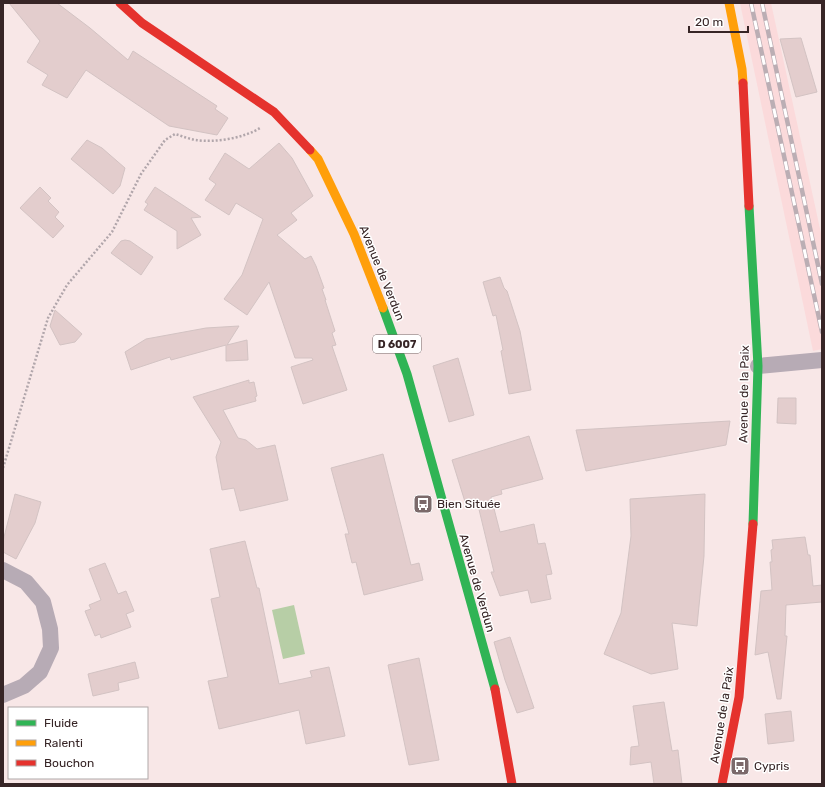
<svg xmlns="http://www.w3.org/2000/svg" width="825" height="787" viewBox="0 0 825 787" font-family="Rubik,sans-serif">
	<rect width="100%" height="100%" fill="#f8e7e7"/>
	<path fill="#fbdadb" d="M 740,3 L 771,3 L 822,238 L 822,349 L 813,351 Z"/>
	<path fill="#b7cea6" d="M 294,605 L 305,654 L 283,659 L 272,610 Z"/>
	<path fill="#e3cdcd" stroke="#d3c3c3" d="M 9,3 L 57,3 L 90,28 L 128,60 L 133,51 L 217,106 L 215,109 L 228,118 L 217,135 L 169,126 L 86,70 L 67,98 L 42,85 L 48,75 L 27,62 L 40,41 Z
		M 801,38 L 817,92 L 796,97 L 780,39 Z
		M 87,140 L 102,148 L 125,168 L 120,186 L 113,194 L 71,159 Z
		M 279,143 L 292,158 L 313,196 L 291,213 L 297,220 L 277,235 L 305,259 L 311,256 L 316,266 L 324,288 L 322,289 L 326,300 L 325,300 L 335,331 L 332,333 L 336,345 L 332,346 L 347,390 L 303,404 L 291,367 L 313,360 L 312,358 L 295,358 L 269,282 L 247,315 L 224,299 L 242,275 L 263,219 L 236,203 L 229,215 L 205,200 L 216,184 L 209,179 L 225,153 L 249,169 Z
		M 40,187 L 51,198 L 48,201 L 59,212 L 55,217 L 64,226 L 53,238 L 20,208 Z
		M 155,187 L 201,217 L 191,218 L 201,235 L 177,249 L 177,231 L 144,210 L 148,204 L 145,202 Z
		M 125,240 L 130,241 L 153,257 L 141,275 L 111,253 L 121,241 Z
		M 500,277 L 504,288 L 507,291 L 520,331 L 531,390 L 509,394 L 501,351 L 503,350 L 496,315 L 493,316 L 483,282 Z
		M 55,310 L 82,334 L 75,342 L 60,345 L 50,326 Z
		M 239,326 L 227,345 L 247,340 L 248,360 L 226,361 L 226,345 L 171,360 L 170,357 L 131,370 L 125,352 L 146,339 L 206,328 Z
		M 458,358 L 474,415 L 449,422 L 433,366 Z
		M 249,380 L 249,383 L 254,382 L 257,396 L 255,397 L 256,401 L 223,410 L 238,438 L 246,440 L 257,449 L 275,445 L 288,500 L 240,511 L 234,488 L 222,490 L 216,457 L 221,442 L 193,397 Z
		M 778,398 L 796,398 L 796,424 L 777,423 Z
		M 730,421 L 726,445 L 586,471 L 576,430 Z
		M 529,436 L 543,479 L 501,490 L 502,494 L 491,497 L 500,532 L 534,524 L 538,544 L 545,543 L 552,574 L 546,575 L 551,599 L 531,603 L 528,590 L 500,596 L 491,572 L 494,572 L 477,501 L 466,505 L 452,460 Z
		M 383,454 L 411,565 L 419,563 L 423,580 L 364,595 L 356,562 L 352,563 L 345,534 L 349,534 L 331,468 Z
		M 15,494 L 41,502 L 35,523 L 16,559 L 3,552 L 3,541 Z
		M 705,494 L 704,556 L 697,626 L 672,623 L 678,669 L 651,674 L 604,654 L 621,613 L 631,536 L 630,499 Z
		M 805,537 L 808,555 L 810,555 L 813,586 L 822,585 L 822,602 L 786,605 L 785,636 L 787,636 L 781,699 L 777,699 L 768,652 L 755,655 L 761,591 L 772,590 L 770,562 L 772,562 L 771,550 L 773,549 L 772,540 Z
		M 245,541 L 257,588 L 259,588 L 279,684 L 312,677 L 310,671 L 329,667 L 345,736 L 306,744 L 299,710 L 219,729 L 208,681 L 228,677 L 211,599 L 220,597 L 210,549 Z
		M 105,563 L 118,594 L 126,591 L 134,611 L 126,614 L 131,627 L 101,638 L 100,634 L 95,636 L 85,611 L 91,609 L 89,605 L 101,600 L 89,569 Z
		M 510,637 L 534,708 L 517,713 L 505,680 L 494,642 Z
		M 419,658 L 439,760 L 409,765 L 388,665 Z
		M 135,662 L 139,678 L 118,683 L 119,690 L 93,696 L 88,674 Z
		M 664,702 L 672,751 L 678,750 L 682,784 L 654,784 L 651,762 L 630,765 L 631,747 L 639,746 L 633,706 Z
		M 791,711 L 794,741 L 768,744 L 765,714 Z"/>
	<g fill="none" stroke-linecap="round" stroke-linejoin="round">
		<path stroke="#b1a6ab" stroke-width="2.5" stroke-dasharray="2 2" stroke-linecap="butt" d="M 3,468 L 48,318 L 67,285 L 112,232 L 141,174 L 165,140 L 175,134 C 182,136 189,139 196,140 C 215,143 244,138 260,128"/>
		<path stroke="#b7abb5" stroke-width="16" d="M 758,366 L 822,360
			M 3,570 L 26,582 L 43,602 L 50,629 L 51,648 L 40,672 L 24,686 L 3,695"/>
		<path stroke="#30b455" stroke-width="9" d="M 749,206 L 758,366 L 753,524
			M 383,308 L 407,374 L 495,689"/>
		<path stroke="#ff9f0a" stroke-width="9" d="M 729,3 L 742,69 L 743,83
			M 310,150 L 318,159 L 354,234 L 383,308"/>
		<path stroke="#e5322d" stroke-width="9" d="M 120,3 L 142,23 L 274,112 L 310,150
			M 743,83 L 749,206
			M 495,689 L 512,784
			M 722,784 L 739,697 L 753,524"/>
		<g stroke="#bbaeb4" stroke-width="4.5">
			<path id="rail" d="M 751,3 L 822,332
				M 762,3 L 822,284"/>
		</g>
		<use href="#rail" stroke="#fff" stroke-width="3" stroke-dasharray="9" stroke-linecap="butt"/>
	</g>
	<defs>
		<g id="bus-square" transform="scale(1)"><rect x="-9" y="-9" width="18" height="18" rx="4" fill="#7b696a" stroke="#fff"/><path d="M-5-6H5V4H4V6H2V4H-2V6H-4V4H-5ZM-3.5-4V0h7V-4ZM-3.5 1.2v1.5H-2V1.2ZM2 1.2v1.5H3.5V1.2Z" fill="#fff"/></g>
	</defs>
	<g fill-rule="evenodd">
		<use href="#bus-square" x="423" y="504"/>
		<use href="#bus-square" x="740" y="766"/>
	</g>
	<g text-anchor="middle" stroke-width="3" stroke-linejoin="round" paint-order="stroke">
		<rect fill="#fff" stroke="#736667" stroke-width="1" x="373" y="335" width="48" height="18" rx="3"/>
		<g font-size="11" font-weight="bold" fill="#372526">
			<text x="397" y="348">D 6007</text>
		</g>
		<g font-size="12" fill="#372526" stroke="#fff">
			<text transform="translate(382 273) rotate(68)" y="4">Avenue de Verdun</text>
			<text transform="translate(744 394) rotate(-89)" y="4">Avenue de la Paix</text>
			<text transform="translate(477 583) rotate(74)" y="4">Avenue de Verdun</text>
			<text transform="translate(722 715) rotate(-81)" y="4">Avenue de la Paix</text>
		</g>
		<g font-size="12" fill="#372526" stroke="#fff" text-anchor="start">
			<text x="437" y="508">Bien Située</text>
			<text x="754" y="770">Cypris</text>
		</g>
	</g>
	<rect width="825" height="787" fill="none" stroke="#372526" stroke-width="8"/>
	<rect x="8" y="707" width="140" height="72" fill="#ffffff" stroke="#afa8a8"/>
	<rect x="16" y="720" width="20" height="6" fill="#30b455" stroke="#afa8a8"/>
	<text x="44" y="727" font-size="12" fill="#372526">Fluide</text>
	<rect x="16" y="740" width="20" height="6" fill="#ff9f0a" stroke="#afa8a8"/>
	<text x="44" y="747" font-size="12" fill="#372526">Ralenti</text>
	<rect x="16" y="760" width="20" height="6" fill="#e5322d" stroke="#afa8a8"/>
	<text x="44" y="767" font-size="12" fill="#372526">Bouchon</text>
	<path d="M689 26v6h59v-6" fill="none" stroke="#372526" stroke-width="2"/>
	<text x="695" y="26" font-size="12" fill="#372526" stroke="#ffffff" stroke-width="3" paint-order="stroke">20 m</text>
</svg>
